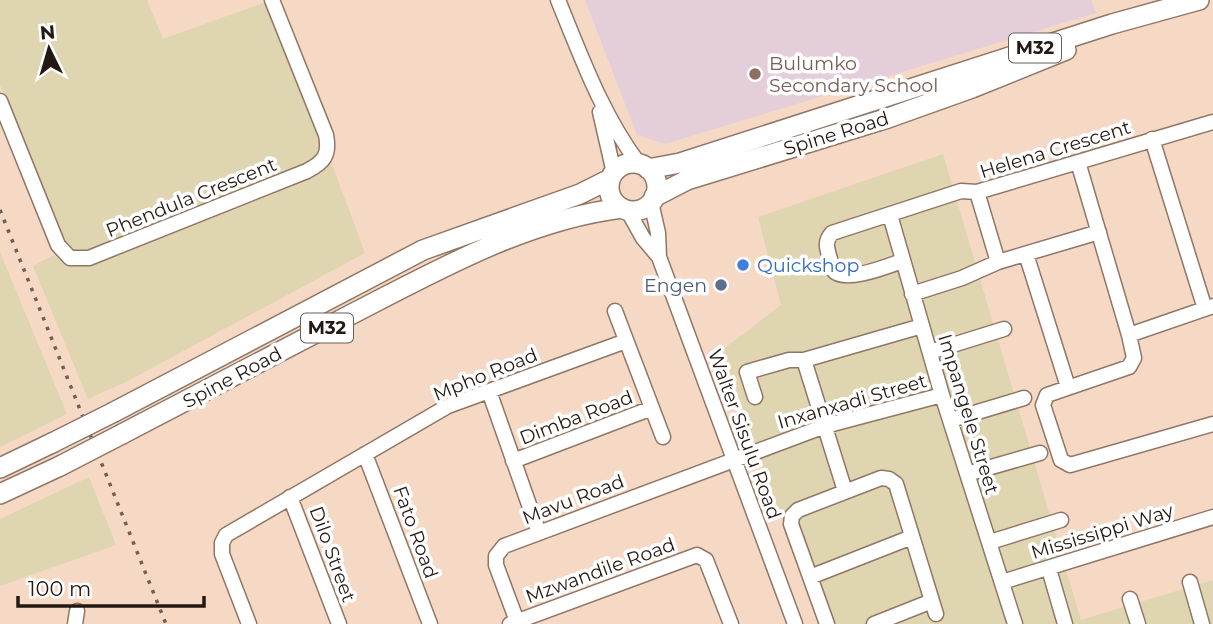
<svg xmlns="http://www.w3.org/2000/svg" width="1213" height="624" viewBox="0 0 1213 624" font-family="Montserrat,sans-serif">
	<rect width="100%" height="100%" fill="#f5d9c5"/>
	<path fill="#e4ceda" d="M 585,0 L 1091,0 L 1096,13 L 665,144 L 637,135 Z"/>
	<path fill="#dfd5b1" d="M 0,0 L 147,0 L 163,39 L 266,2 L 319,134 C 322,147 321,153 311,163 L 94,251 L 74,252 L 66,248 L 0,85 Z
		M 943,154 L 1081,620 L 1213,580 L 1213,624 L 819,624 L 722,350 L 781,305 L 758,217 Z
		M 331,162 L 365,253 L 126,382 L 88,399 L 33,266 L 54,255 L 65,264 L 96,264 L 319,173 Z
		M 0,252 L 67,414 L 0,447 Z
		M 89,477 L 116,545 L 0,586 L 0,519 Z"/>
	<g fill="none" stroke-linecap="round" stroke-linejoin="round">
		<g stroke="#907765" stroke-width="17">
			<path id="minor" d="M 558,0 C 581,56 602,115 639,164
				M 0,101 L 58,245 L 70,258 L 89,258 L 307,171 C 324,162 330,155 326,135 L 272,0
				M 600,112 L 614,173
				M 1152,139 L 1205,309
				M 1078,162 L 1129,335
				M 651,202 L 658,233 L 659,257
				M 628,211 L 643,238 L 659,257 L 795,624
				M 890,215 L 942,395 L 1015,624
				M 1099,232 L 998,262 L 977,192 L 1213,122
				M 1026,254 L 1068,387
				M 902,261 C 888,266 843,284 833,270 C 831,266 831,262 830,259 C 827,248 824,242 832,233 L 961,191 L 977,192
				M 912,294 L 962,278 L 998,262
				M 1213,306 L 1129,335 L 1134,358 L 1129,367 L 1047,395 L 1043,405 L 1061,460 L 1070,465 L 1213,424
				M 615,311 L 663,437
				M 930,352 L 1004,329
				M 804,360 L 845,491
				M 489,391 L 539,533
				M 755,397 L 747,372 L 789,360 L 804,360 L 922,326
				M 951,420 L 1024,398
				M 365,454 L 430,624
				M 513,461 L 652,408
				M 967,474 L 1040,453
				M 290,497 L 339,624
				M 990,542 L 1061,520
				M 1049,569 L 1065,624
				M 810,577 L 912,537
				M 1002,582 L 1213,517
				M 1190,582 L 1202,624
				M 1130,599 L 1138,624
				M 75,624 L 77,611
				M 249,624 L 222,554 L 222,543 L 226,535 L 448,406 L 626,341
				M 510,624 L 697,555 L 706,560 L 731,624
				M 518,624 L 496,565 L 496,556 L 504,546 L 825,426 L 942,395
				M 827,624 L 791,524 L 792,516 L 798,510 L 881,478 L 889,479 L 896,484 L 936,614
				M 874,624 L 932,601"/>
		</g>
		<g stroke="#907765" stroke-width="22">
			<path id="major" d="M609 187a24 24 0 1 1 48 0a24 24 0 1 1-48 0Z
				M 648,169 L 680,163 L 1112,24 L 1199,0
				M 654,197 L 687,180 L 888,118 L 972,88 L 1066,50
				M 114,412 L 423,250 L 580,194 L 610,179
				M 122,434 C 198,395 274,355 350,315 C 436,271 525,220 622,208
				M 0,468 L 52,443
				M 0,494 L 60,466"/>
		</g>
		<use href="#minor" stroke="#fff" stroke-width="14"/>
		<use href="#major" stroke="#fff" stroke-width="19"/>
		<path stroke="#6f5e52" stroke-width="3.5" stroke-dasharray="3.5 7" stroke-linecap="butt" d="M 0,210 L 166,624"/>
		<g stroke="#907765" stroke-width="22" stroke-linecap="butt">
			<path id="major-bridge" d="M 52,443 L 114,412
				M 60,466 L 122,434"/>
		</g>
		<use href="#major-bridge" stroke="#fff" stroke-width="19"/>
	</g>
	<circle fill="#8d6e63" stroke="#fff" stroke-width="2.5" cx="755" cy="74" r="7"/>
	<circle fill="#3f7fe0" stroke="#fff" stroke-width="2.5" cx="743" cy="265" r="7"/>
	<circle fill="#5c6f8a" stroke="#fff" stroke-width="2.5" cx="721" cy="285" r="7"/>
	<g text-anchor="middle" stroke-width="7" stroke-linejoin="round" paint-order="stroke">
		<g fill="#fff" stroke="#665e59" stroke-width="2">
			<rect x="1009" y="33.5" width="52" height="29" rx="5"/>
			<rect x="301" y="313.5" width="52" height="29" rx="5"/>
		</g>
		<g font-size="18" font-weight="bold" fill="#241912">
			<text x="1035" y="54">M32</text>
			<text x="327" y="334">M32</text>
		</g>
		<g font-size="19" fill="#785e54" stroke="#fff" text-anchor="start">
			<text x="769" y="70">Bulumko<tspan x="769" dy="22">Secondary School</tspan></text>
		</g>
		<g font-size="19" fill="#241912" stroke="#fff">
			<text transform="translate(836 133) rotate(-17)" y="7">Spine Road</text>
			<text transform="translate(1055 149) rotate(-17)" y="7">Helena Crescent</text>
			<text transform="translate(191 197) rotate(-22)" y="7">Phendula Crescent</text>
			<text transform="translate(485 374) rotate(-22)" y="7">Mpho Road</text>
			<text transform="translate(232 377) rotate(-28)" y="7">Spine Road</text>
			<text transform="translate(852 401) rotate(-16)" y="7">Inxanxadi Street</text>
			<text transform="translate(969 414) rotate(73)" y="7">Impangele Street</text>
			<text transform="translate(576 417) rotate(-21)" y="7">Dimba Road</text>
			<text transform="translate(745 434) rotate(70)" y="7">Walter Sisulu Road</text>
			<text transform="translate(573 499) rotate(-21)" y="7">Mavu Road</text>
			<text transform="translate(1102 531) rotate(-17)" y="7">Mississippi Way</text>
			<text transform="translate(416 532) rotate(70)" y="7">Fato Road</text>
			<text transform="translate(333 554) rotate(70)" y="7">Dilo Street</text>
			<text transform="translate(600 570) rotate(-20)" y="7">Mzwandile Road</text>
		</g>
		<g font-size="19" fill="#366cbe" stroke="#fff" text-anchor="start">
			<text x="757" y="272">Quickshop</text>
		</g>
		<g font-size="19" fill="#4e5e75" stroke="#fff" text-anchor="end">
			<text x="707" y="292">Engen</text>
		</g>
	</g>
	<g transform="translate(49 49) rotate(355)" stroke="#ffffff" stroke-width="5" paint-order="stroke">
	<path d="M0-5L12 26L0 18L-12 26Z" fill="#241912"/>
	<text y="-10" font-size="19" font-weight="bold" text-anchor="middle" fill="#241912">N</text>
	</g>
	<path d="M18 596v10h186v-10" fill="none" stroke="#241912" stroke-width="3.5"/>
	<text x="28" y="596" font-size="21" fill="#241912" stroke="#ffffff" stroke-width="5" paint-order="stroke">100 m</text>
</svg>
